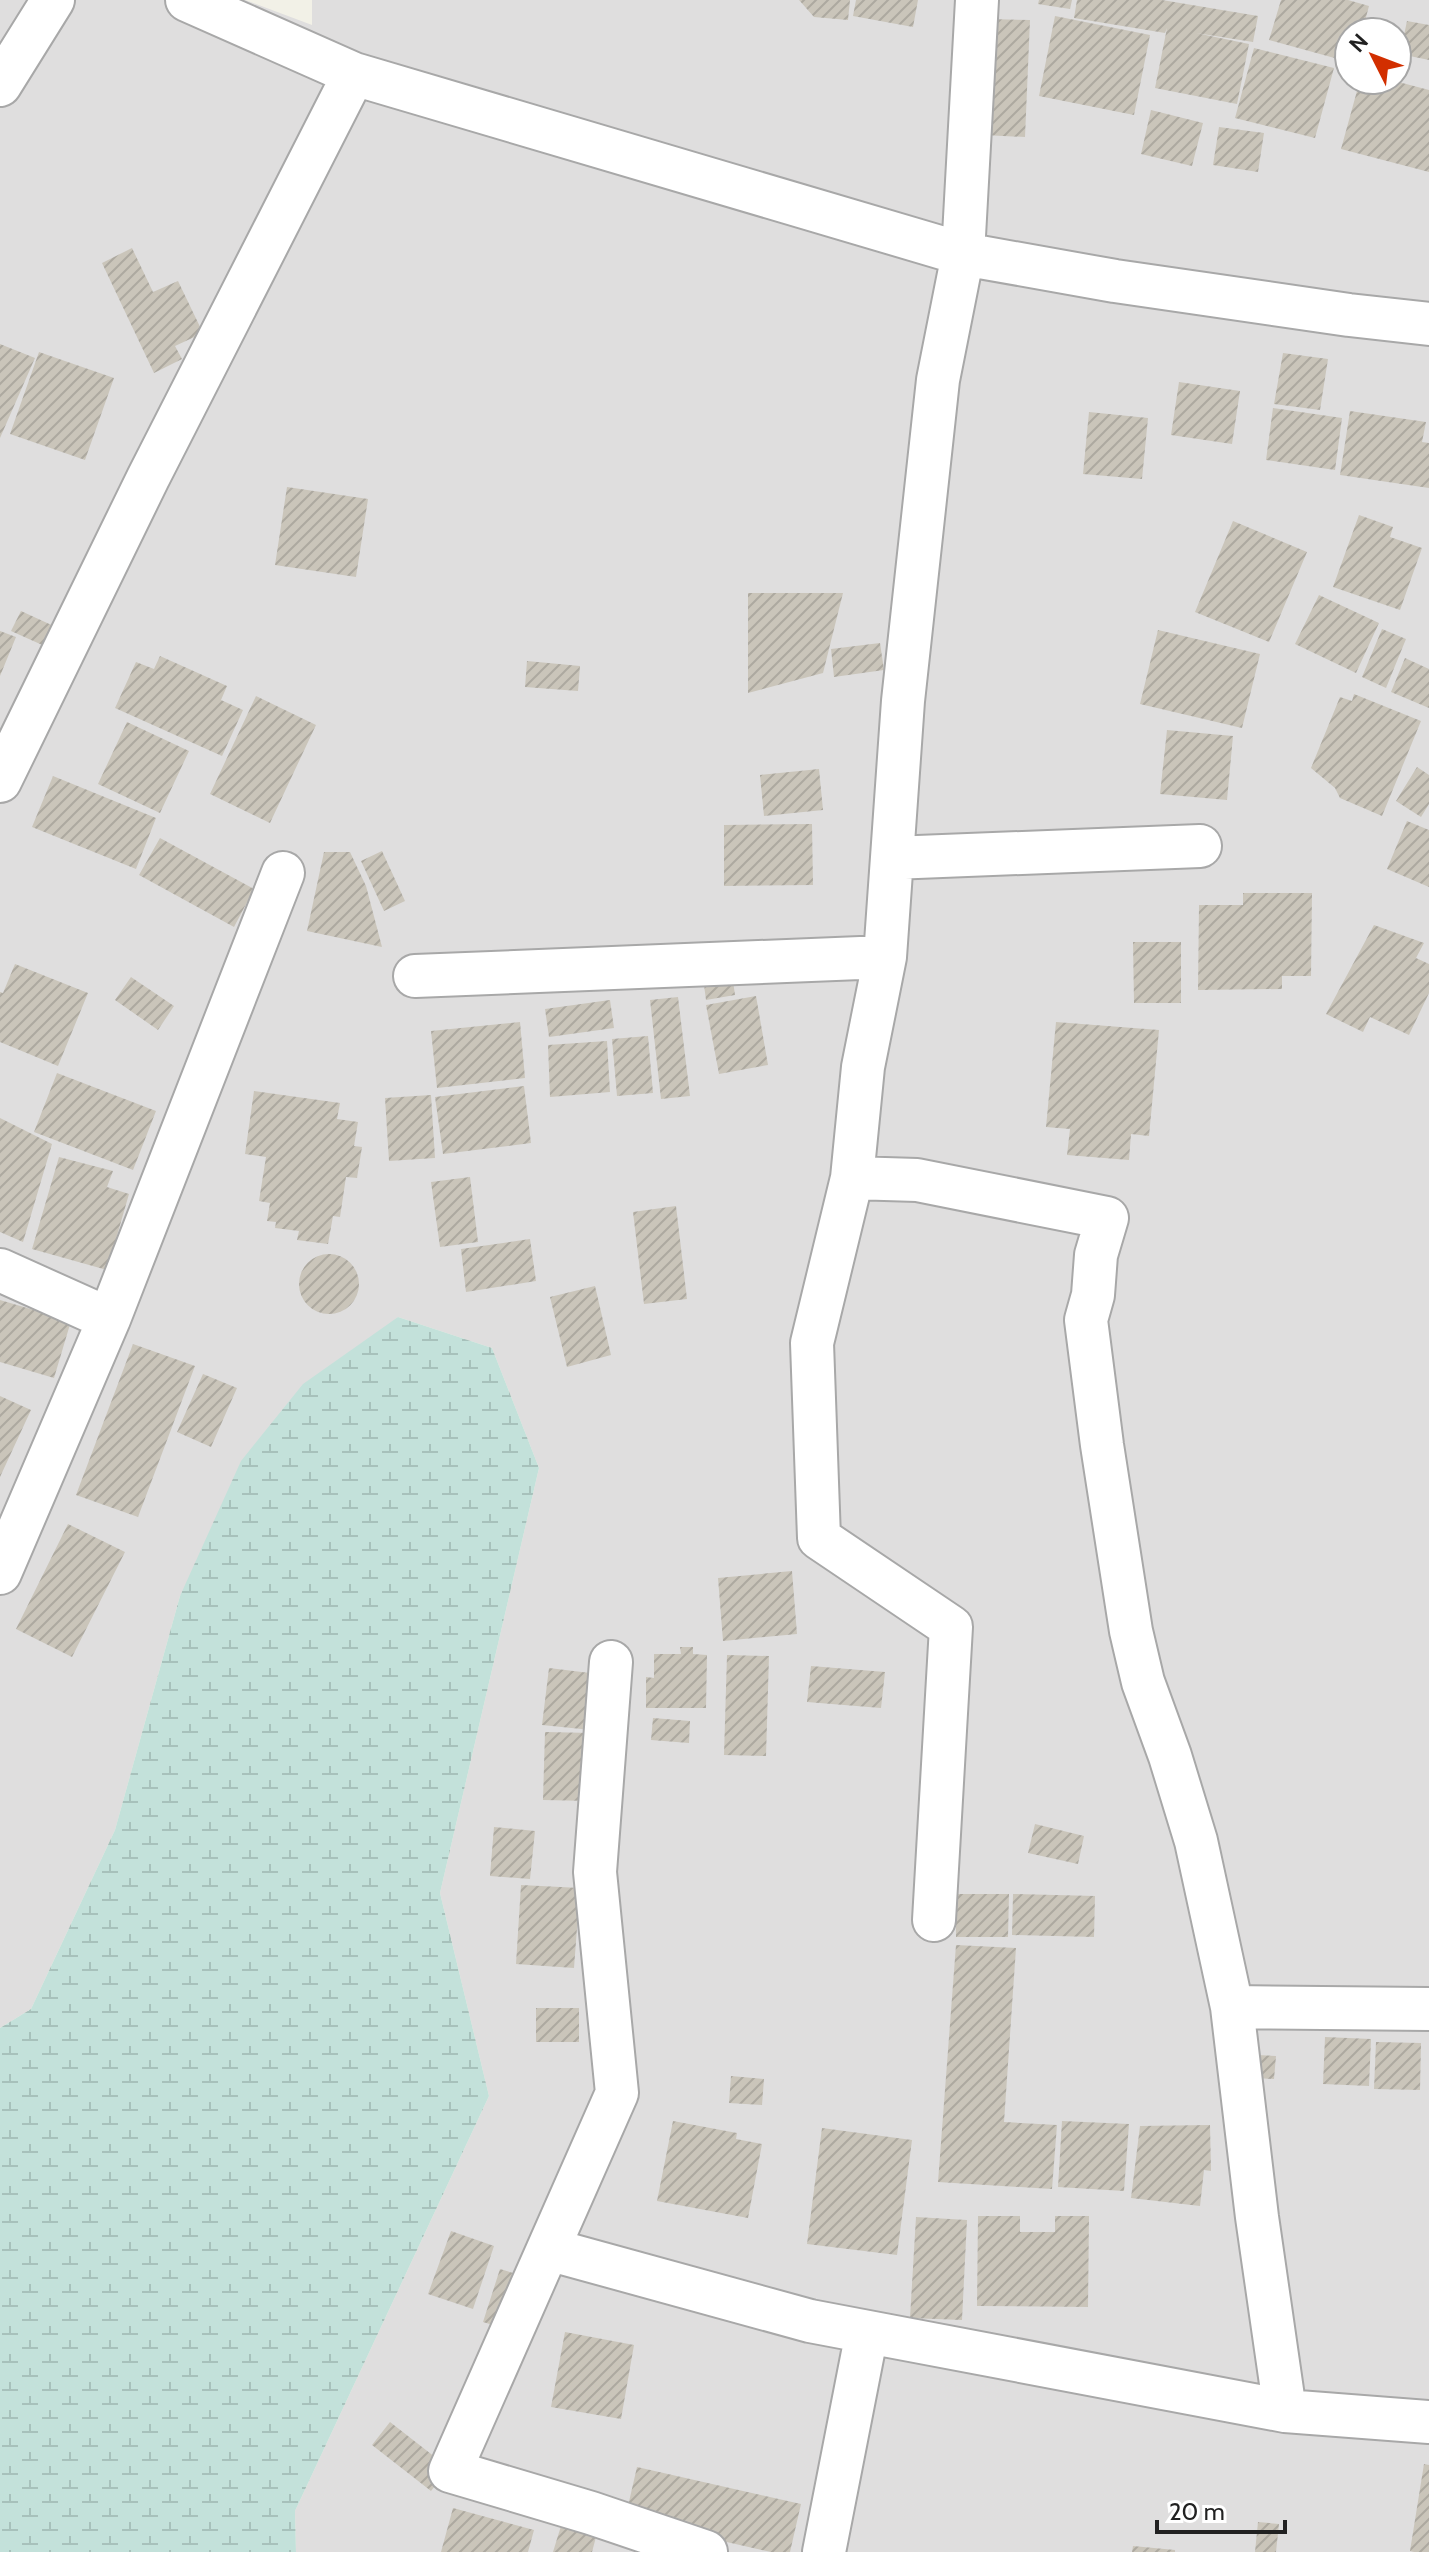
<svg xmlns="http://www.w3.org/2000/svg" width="1429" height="2552" viewBox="0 0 1429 2552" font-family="Cabin,sans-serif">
	<defs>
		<pattern id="wetland-marsh" width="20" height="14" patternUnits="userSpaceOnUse" patternTransform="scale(2)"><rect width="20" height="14" fill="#c3e1da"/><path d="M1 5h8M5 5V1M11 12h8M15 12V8" fill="none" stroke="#a7c1bb"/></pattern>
		<pattern id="building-hatch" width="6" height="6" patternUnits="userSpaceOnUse" patternTransform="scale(2)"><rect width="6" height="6" fill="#cac5ba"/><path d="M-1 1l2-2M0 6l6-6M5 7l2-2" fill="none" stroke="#ada9a0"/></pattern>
	</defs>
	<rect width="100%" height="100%" fill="#f2f1e7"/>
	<path fill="#dfdede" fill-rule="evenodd" d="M 0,0 L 245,0 L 312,25 L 312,0 L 1429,0 L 1429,2552 L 296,2552 L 295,2511 L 489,2096 L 440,1893 L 539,1468 L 492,1348 L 398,1317 L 180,1596 L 115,1830 L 31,2009 L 0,2028 ZM 1349,32 L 1397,32 L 1397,80 L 1349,80 Z"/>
	<path fill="url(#wetland-marsh)" d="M 398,1317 L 492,1348 L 539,1468 L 440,1893 L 489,2096 L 295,2511 L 296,2552 L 0,2552 L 0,2028 L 31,2009 L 115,1830 L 180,1596 L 241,1461 L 303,1384 Z"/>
	<path fill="url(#building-hatch)" d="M 799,0 L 850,0 L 848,20 L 814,17 Z
		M 856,0 L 918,0 L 913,27 L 853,16 Z
		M 1039,0 L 1072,0 L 1070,9 L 1038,4 Z
		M 1077,0 L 1162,0 L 1258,16 L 1253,42 L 1196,33 L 1249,44 L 1237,104 L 1155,88 L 1167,28 L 1165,33 L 1074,18 Z
		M 1281,0 L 1348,0 L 1369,6 L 1362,32 L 1349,32 L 1349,62 L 1269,40 Z
		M 1055,16 L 1150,35 L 1134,115 L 1039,96 Z
		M 987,19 L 1030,20 L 1025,137 L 983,135 Z
		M 1407,21 L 1429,25 L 1429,60 L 1400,54 Z
		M 1254,48 L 1334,68 L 1315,138 L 1235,118 Z
		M 1360,80 L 1391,80 L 1429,90 L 1429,172 L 1341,149 Z
		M 1151,110 L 1203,123 L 1192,166 L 1141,154 Z
		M 1219,127 L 1264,133 L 1258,172 L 1213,165 Z
		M 132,248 L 153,292 L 178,281 L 203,333 L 175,346 L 182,359 L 154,373 L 102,263 Z
		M 0,344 L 35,358 L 0,438 Z
		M 39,352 L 114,378 L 85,460 L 10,434 Z
		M 1283,353 L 1328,359 L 1320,410 L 1274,404 Z
		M 1179,382 L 1240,391 L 1232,444 L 1171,435 Z
		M 1273,408 L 1342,418 L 1335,470 L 1266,460 Z
		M 1350,411 L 1426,422 L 1422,442 L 1429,443 L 1429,488 L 1340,475 Z
		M 1089,412 L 1148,418 L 1142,479 L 1083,474 Z
		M 287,487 L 368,499 L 356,577 L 275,565 Z
		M 1359,515 L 1393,527 L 1390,537 L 1422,548 L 1400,610 L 1333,587 Z
		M 1233,521 L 1307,552 L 1269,642 L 1195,612 Z
		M 748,593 L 843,593 L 823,673 L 748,693 Z
		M 1319,595 L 1379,623 L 1356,673 L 1295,644 Z
		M 21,611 L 58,628 L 49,648 L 11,631 Z
		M 1382,629 L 1406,639 L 1386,688 L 1362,677 Z
		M 1158,630 L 1260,654 L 1242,728 L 1140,704 Z
		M 0,631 L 16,637 L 0,676 Z
		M 880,643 L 884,670 L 834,677 L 831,649 Z
		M 160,656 L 227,686 L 221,700 L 243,710 L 222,756 L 115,708 L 136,662 L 154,669 Z
		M 1405,658 L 1429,669 L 1429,708 L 1391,692 Z
		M 527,661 L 580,666 L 578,691 L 525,687 Z
		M 1354,694 L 1421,721 L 1382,816 L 1340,798 L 1335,788 L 1311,768 L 1340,697 L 1352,701 Z
		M 256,696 L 316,725 L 270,823 L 210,794 Z
		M 127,722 L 189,751 L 160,813 L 98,784 Z
		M 1167,730 L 1233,736 L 1227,800 L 1160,794 Z
		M 1417,767 L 1429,775 L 1429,804 L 1421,817 L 1396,801 Z
		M 819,769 L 823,810 L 764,816 L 760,775 Z
		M 53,776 L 156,818 L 136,869 L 32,827 Z
		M 1407,821 L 1429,830 L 1429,887 L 1387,869 Z
		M 812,824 L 813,885 L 724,886 L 724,825 Z
		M 160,838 L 254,889 L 234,927 L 139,875 Z
		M 382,851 L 405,901 L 384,911 L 361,861 Z
		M 324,852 L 350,852 L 366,886 L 382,947 L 307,931 Z
		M 1243,893 L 1312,893 L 1311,976 L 1282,976 L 1282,989 L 1198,990 L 1199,905 L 1243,905 Z
		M 1374,925 L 1424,943 L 1416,958 L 1429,964 L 1429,993 L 1409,1035 L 1370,1017 L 1363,1032 L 1326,1014 Z
		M 1133,942 L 1181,942 L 1181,1003 L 1134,1003 Z
		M 15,964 L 88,993 L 58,1066 L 0,1042 L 0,992 L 3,993 Z
		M 131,977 L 174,1006 L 158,1030 L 115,1000 Z
		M 733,981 L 735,995 L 706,1000 L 704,985 Z
		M 756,996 L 768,1065 L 719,1074 L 706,1005 Z
		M 678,997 L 690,1096 L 661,1099 L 650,1000 Z
		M 610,1000 L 614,1028 L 549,1037 L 545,1009 Z
		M 520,1022 L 525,1078 L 437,1088 L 431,1031 Z
		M 1056,1022 L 1159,1030 L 1149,1136 L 1131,1134 L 1129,1160 L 1067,1155 L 1070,1129 L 1046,1127 Z
		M 648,1036 L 653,1093 L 617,1096 L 612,1039 Z
		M 607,1041 L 610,1092 L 550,1097 L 548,1045 Z
		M 57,1073 L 156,1111 L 133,1170 L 34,1132 Z
		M 524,1086 L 531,1143 L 443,1154 L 435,1097 Z
		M 254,1091 L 340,1103 L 337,1119 L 358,1122 L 354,1146 L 362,1147 L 357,1178 L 346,1177 L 340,1217 L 333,1216 L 328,1244 L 297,1240 L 299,1231 L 275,1228 L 276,1222 L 267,1221 L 270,1203 L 259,1201 L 266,1157 L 245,1154 Z
		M 431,1095 L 435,1158 L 389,1161 L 385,1098 Z
		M 0,1118 L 52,1144 L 23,1242 L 0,1232 Z
		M 59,1157 L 113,1171 L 107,1187 L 129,1194 L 107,1270 L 32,1249 Z
		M 470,1177 L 478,1242 L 440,1247 L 431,1182 Z
		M 676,1206 L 687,1299 L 644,1304 L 633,1212 Z
		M 530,1239 L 536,1281 L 466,1292 L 461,1249 Z
		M299 1284a30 30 0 1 1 60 0a30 30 0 1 1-60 0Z
		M 595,1286 L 611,1355 L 567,1367 L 550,1297 Z
		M 0,1300 L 71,1321 L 54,1378 L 0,1362 Z
		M 133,1344 L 195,1366 L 138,1517 L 76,1495 Z
		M 203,1374 L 237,1388 L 211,1447 L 177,1432 Z
		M 0,1396 L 31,1410 L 0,1477 Z
		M 68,1524 L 125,1552 L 72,1657 L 16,1629 Z
		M 792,1571 L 797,1634 L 723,1641 L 718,1578 Z
		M 680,1647 L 693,1647 L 693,1654 L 707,1655 L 706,1708 L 646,1708 L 646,1677 L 654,1678 L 654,1654 L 681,1654 Z
		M 727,1655 L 769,1656 L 766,1756 L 724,1755 Z
		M 811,1666 L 885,1672 L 881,1708 L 807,1702 Z
		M 549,1668 L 598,1674 L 591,1730 L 542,1725 Z
		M 653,1718 L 690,1721 L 689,1743 L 651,1740 Z
		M 545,1732 L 593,1733 L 591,1801 L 543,1800 Z
		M 1035,1824 L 1084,1836 L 1078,1864 L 1028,1853 Z
		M 494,1827 L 535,1831 L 530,1879 L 490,1876 Z
		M 521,1885 L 580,1888 L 574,1968 L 516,1964 Z
		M 956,1894 L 1009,1894 L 1008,1937 L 956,1937 Z
		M 1013,1894 L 1095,1896 L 1094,1937 L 1012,1935 Z
		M 956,1945 L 1016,1948 L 1004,2122 L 1057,2125 L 1052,2189 L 938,2182 Z
		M 536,2008 L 579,2008 L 579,2042 L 536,2042 Z
		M 1325,2037 L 1371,2039 L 1369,2086 L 1323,2084 Z
		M 1376,2042 L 1421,2043 L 1420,2090 L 1374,2089 Z
		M 1258,2055 L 1276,2056 L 1274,2079 L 1256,2078 Z
		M 731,2076 L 764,2079 L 762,2105 L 729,2103 Z
		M 673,2121 L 737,2133 L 736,2139 L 762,2144 L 748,2218 L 657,2201 Z
		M 1062,2121 L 1129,2124 L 1124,2191 L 1058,2187 Z
		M 1210,2125 L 1211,2171 L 1204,2170 L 1200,2206 L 1131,2198 L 1140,2126 Z
		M 822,2128 L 912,2140 L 897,2255 L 807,2244 Z
		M 978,2216 L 1020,2216 L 1020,2232 L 1055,2232 L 1055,2216 L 1089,2216 L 1088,2307 L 977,2306 Z
		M 916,2217 L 967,2220 L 962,2320 L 910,2318 Z
		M 451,2231 L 494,2246 L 473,2309 L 428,2294 Z
		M 500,2269 L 520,2275 L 503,2328 L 483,2322 Z
		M 565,2332 L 634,2345 L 621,2419 L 551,2407 Z
		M 390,2422 L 449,2468 L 431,2491 L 372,2445 Z
		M 1424,2464 L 1429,2465 L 1429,2552 L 1414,2552 L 1410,2551 Z
		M 637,2467 L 801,2504 L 790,2552 L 771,2552 L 625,2519 Z
		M 453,2508 L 534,2530 L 528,2552 L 441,2552 Z
		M 1258,2522 L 1279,2524 L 1276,2552 L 1255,2552 Z
		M 561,2526 L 596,2537 L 592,2552 L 553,2552 Z
		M 1133,2546 L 1175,2550 L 1175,2552 L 1132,2552 Z"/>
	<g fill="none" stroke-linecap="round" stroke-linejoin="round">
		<g stroke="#a8a8a8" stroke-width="46">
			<path id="street" d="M 187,0 L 354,74 L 963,254 L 1115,281 L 1349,315 L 1429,324
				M 977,0 L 963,254 L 938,380 L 903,701 L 885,957 L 863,1067 L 852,1178 L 917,1180 L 1107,1218 L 1096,1255 L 1093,1295 L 1086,1320 L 1102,1445 L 1131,1631 L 1143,1682 L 1170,1756 L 1196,1841 L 1232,2007 L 1257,2217 L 1285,2411
				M 0,85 L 53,0
				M 0,781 L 148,478 L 354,74
				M 892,858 L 1200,846
				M 415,976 L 885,957
				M 852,1178 L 812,1343 L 819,1538 L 951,1627 L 934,1920
				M 0,1270 L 109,1319
				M 0,1573 L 109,1319 L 283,873
				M 611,1662 L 595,1872 L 617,2093 L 450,2471 L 591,2513 L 706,2552
				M 1232,2007 L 1429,2009
				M 548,2249 L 810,2321 L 1285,2411 L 1429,2422
				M 824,2552 L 867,2332"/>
		</g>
		<use href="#street" stroke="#fff" stroke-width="42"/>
	</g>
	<g transform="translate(1373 56) rotate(312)"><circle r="38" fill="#ffffff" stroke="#a6a6a6" stroke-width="2"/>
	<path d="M0-6L14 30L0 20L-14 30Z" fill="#d22f00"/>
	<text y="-12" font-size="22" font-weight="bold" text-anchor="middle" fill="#212121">N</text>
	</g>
	<path d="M1157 2520v12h128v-12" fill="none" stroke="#212121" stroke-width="4"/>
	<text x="1169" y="2520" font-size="24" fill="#212121" stroke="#ffffff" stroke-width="6" paint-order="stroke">20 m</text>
</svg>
